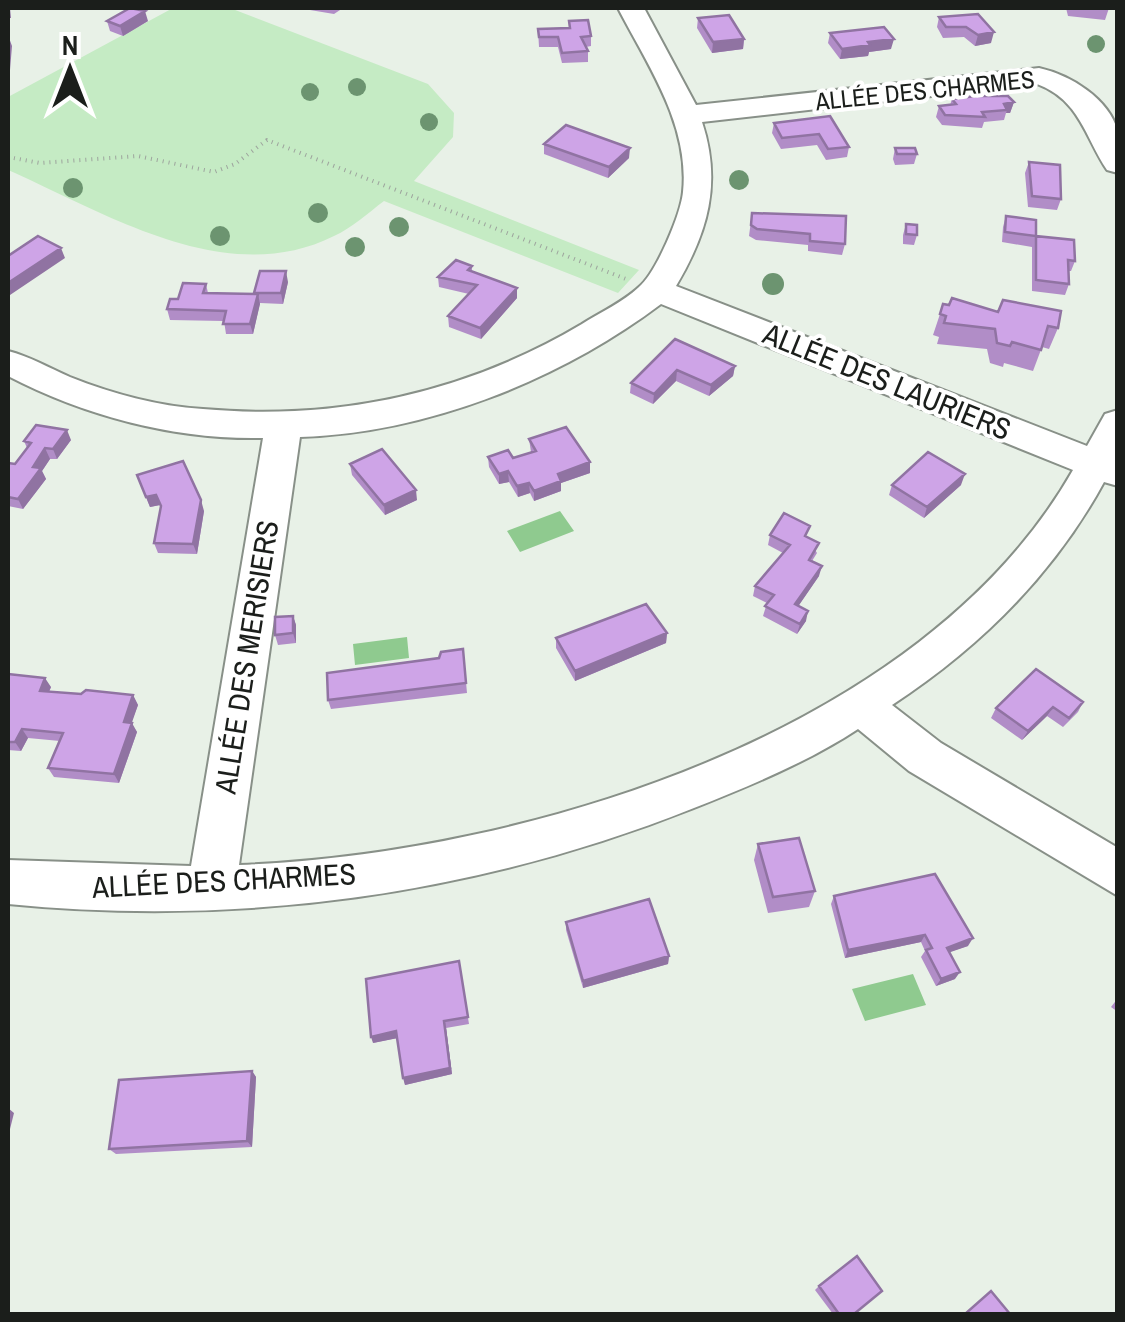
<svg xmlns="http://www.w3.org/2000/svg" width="1125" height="1322" viewBox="0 0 1125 1322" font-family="'Archivo Narrow',sans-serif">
	<rect width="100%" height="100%" fill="#e8f1e7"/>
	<path fill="#c5ebc4" d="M 173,8 L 230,8 L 428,84 L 454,113 L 453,137 L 414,181 L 639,270 L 618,293 L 384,201 C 368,213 352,228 334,236 C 226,290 106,213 8,170 L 8,97 Z"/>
	<path fill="#8fca8f" d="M 560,511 L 574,531 L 520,552 L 507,531 Z
		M 407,637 L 409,658 L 355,665 L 353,644 Z
		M 913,974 L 926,1005 L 865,1021 L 852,989 Z"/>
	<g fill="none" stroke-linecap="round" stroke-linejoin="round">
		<g stroke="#889088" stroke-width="4">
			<path id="minor" d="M 618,8 L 644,8 L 696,105 L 1039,68 C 1070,75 1109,98 1118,132 C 1120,144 1118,161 1118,173 L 1107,170 C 1085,137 1080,100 1037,84 L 702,122 C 722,183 708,232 676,286 L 1087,446 L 1105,414 L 1118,410 L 1118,486 L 1104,482 C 1054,574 979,648 892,705 L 941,743 L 1118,848 L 1118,896 L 909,771 L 858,729 C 808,762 749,786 694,808 C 476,895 241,927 8,904 L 8,860 L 191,866 L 263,438 C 175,440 85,416 8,376 L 8,351 C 29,356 49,368 70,377 C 113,394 157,406 203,409 C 337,421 466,393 582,324 C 601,312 623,302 639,287 C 656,273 681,214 683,192 C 690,125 647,64 618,8 ZM 661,304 L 1073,470 C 923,734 525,854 239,865 L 300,437 C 427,433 560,380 661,304 Z"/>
		</g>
		<path stroke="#9da49d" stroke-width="4" stroke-dasharray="1 5" stroke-linecap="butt" d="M 8,157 L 40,163 L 138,156 L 214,172 L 235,164 L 267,140 L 626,279"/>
		<use href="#minor" fill="#fff" fill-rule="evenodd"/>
	</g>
	<g fill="#6c9470">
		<circle cx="1096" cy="44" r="9"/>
		<circle cx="357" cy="87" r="9"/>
		<circle cx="310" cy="92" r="9"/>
		<circle cx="429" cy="122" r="9"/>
		<circle cx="739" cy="180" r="10"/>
		<circle cx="73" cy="188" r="10"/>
		<circle cx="318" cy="213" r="10"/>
		<circle cx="399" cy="227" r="10"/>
		<circle cx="220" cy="236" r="10"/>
		<circle cx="355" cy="247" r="10"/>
		<circle cx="773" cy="284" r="11"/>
	</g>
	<path fill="#b18dc7" d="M 298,8 L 343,8 L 334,14 Z
		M 1066,8 L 1109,8 L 1105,20 L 1068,16 Z
		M 978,14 L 991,43 L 975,46 L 964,37 L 943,38 L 937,27 L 939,17 Z
		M 698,18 L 744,39 L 743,49 L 712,53 L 697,28 Z
		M 107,21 L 148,21 L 123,36 L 110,31 Z
		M 569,21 L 591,36 L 591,46 L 586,47 L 588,51 L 588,62 L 562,63 L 558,47 L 539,47 L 538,29 L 569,28 Z
		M 830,33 L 891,49 L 869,52 L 868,56 L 840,59 L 828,43 Z
		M 952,99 L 1014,102 L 1010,113 L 1006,113 L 1004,120 L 984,122 L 982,128 L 942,125 L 936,117 L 939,106 L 950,105 Z
		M 830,116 L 849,147 L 847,157 L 826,160 L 817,145 L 781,149 L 772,133 L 774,123 Z
		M 544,144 L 629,158 L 608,178 L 544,154 Z
		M 895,148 L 917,154 L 914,164 L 895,165 L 893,159 Z
		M 1029,162 L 1061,199 L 1057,210 L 1028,207 L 1025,173 Z
		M 752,213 L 845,244 L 842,255 L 808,251 L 808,245 L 756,240 L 749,236 Z
		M 1006,216 L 1075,261 L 1071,271 L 1068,271 L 1069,284 L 1065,295 L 1032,291 L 1032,247 L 1002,242 L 1003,227 Z
		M 906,224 L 917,235 L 914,245 L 903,244 L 903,235 Z
		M 472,266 L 472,271 L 517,298 L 481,339 L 449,327 L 448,316 L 469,294 L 439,287 L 438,277 Z
		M 288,282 L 283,304 L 260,303 L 253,334 L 226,334 L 224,321 L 170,320 L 167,309 L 178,299 L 206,284 L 208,293 L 254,294 Z
		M 998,312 L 1058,328 L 1049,349 L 1042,347 L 1033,371 L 1004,363 L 1003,367 L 990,363 L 987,349 L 937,344 L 939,337 L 933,335 L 940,314 Z
		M 675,339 L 735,366 L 733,376 L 709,396 L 676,381 L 653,404 L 630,393 L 631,383 Z
		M 529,439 L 590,473 L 561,483 L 561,491 L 534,501 L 530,493 L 518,497 L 509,482 L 499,484 L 489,467 L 488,457 L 513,458 L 531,452 Z
		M 71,440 L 57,459 L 50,459 L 42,471 L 46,479 L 23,509 L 8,506 L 8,463 L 15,464 L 27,448 L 24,441 Z
		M 350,464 L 417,500 L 385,515 L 352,475 Z
		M 137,475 L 204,511 L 197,554 L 158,553 L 154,543 L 161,507 L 160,505 L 150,507 Z
		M 892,485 L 961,485 L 924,518 L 889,495 Z
		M 770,535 L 807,537 L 817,553 L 812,561 L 819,576 L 798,606 L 806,621 L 797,634 L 763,616 L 767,603 L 753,596 L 755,586 L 783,553 L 768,545 Z
		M 293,616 L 296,625 L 296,643 L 278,645 L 275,635 Z
		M 667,633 L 666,643 L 575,681 L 556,648 L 556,638 Z
		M 463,649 L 467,693 L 331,709 L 328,700 Z
		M 8,674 L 51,687 L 49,692 L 81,694 L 133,695 L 138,705 L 131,723 L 137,732 L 119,783 L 54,777 L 48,768 L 60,741 L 28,738 L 21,751 L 8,750 Z
		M 1083,702 L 1078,712 L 1063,727 L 1047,716 L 1022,740 L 991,718 L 996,708 Z
		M 758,844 L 815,891 L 809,907 L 768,913 L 754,860 Z
		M 834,896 L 968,946 L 949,952 L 955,979 L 936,986 L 921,957 L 925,951 L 921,942 L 845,958 L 831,904 Z
		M 566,922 L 669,956 L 668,964 L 583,988 L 566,930 Z
		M 459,961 L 469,1024 L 446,1028 L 452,1074 L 405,1085 L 397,1038 L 373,1043 Z
		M 1118,998 L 1118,1012 L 1111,1007 Z
		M 252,1071 L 256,1077 L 252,1147 L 116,1154 L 109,1149 Z
		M 819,1286 L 854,1314 L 833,1314 L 815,1290 Z"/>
	<path fill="#9073a2" d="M 8,8 L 10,8 L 11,18 L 8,18 Z
		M 145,11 L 148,21 L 123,36 L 120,26 Z
		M 994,32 L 991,43 L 975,46 L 978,35 Z
		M 8,35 L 12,46 L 10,70 L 8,71 Z
		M 744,39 L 743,49 L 712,53 L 713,42 Z
		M 894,39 L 891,49 L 869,52 L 868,56 L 840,59 L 842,49 L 868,42 Z
		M 1014,102 L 1010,113 L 1006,113 L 1007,110 L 1004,104 Z
		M 630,148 L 629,158 L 608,178 L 609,167 Z
		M 61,248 L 65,258 L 10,295 L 8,290 L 8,283 Z
		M 286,271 L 288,282 L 283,304 L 281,293 Z
		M 517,288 L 517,298 L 481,339 L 480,328 Z
		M 258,294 L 260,304 L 253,334 L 250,324 Z
		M 735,366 L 733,376 L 709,396 L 711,385 Z
		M 677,370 L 676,381 L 653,404 L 654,394 Z
		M 67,430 L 71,440 L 57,459 L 53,449 Z
		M 45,448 L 50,459 L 42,471 L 46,479 L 23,509 L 18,499 L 33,467 Z
		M 590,462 L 590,473 L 561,483 L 561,491 L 534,501 L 534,491 L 558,474 Z
		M 508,471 L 509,482 L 499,484 L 499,474 Z
		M 965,474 L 961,485 L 924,518 L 927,507 Z
		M 529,483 L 530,493 L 518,497 L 517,486 Z
		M 416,490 L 417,500 L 385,515 L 384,505 Z
		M 156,495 L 160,505 L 150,507 L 146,497 Z
		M 201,500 L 204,511 L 197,554 L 193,544 Z
		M 822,566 L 819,576 L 793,614 L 795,604 Z
		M 808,611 L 806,621 L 797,634 L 800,624 Z
		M 293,616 L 296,625 L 296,643 L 293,633 Z
		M 667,633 L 666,643 L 575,681 L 575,671 Z
		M 45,678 L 51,687 L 45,700 L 40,691 Z
		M 133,695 L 138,705 L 129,731 L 124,722 Z
		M 1053,707 L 1047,716 L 1022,740 L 1028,731 Z
		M 132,723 L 137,732 L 119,783 L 114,774 Z
		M 22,729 L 28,738 L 21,751 L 15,742 Z
		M 925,935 L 921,942 L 845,958 L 848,950 Z
		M 973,938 L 968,946 L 942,955 L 947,948 Z
		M 669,956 L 668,964 L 583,988 L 583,981 Z
		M 960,972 L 955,979 L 936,986 L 941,979 Z
		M 446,1028 L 452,1074 L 405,1085 L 403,1078 Z
		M 396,1031 L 398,1038 L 373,1043 L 371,1037 Z
		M 252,1071 L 256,1077 L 252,1147 L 247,1141 Z
		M 8,1108 L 14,1113 L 8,1137 Z"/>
	<path fill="#cea4e7" stroke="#9073a2" stroke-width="2.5" d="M 130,8 L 145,11 L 120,26 L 107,21 Z
		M 978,14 L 994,32 L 978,35 L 966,27 L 946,27 L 939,17 Z
		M 729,15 L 744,39 L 713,42 L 698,18 Z
		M 588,20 L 591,36 L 581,37 L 588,51 L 562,53 L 558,37 L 539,37 L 538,29 L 570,28 L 569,21 Z
		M 884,27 L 894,39 L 868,42 L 870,45 L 842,49 L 830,33 Z
		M 976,96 L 1008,96 L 1014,102 L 1004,104 L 1007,110 L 982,112 L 985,117 L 945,115 L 939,106 L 956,104 L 952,99 Z
		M 830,116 L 849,147 L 828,149 L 819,134 L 782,138 L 774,123 Z
		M 566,125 L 630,148 L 609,167 L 544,144 Z
		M 895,148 L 915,148 L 917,154 L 897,154 Z
		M 1029,162 L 1060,165 L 1061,199 L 1032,196 Z
		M 752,213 L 846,216 L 845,244 L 810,241 L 810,234 L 757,229 L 751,225 Z
		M 1006,216 L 1036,220 L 1036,236 L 1074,240 L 1075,261 L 1068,260 L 1069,284 L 1036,280 L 1036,236 L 1005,232 Z
		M 906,224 L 917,225 L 917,235 L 906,234 Z
		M 38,236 L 61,248 L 8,283 L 8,256 Z
		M 456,260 L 472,266 L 468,270 L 517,288 L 480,328 L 448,316 L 477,285 L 438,277 Z
		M 260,271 L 286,271 L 281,293 L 254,293 Z
		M 183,283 L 206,284 L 203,293 L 258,294 L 250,324 L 223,324 L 226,311 L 167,309 L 170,299 L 178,299 Z
		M 952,298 L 998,312 L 1003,300 L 1061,311 L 1058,328 L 1048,326 L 1041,350 L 1012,342 L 1010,346 L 997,343 L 995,329 L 944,323 L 946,316 L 940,314 L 943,304 L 949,305 Z
		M 675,339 L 735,366 L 711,385 L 677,370 L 654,394 L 631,383 Z
		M 36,425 L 67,430 L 53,449 L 45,448 L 33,467 L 41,468 L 18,499 L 8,497 L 8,463 L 15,464 L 31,443 L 24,441 Z
		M 566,427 L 590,462 L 558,474 L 561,481 L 534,491 L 529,483 L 517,486 L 508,471 L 499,474 L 488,457 L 508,450 L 513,458 L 536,451 L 529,439 Z
		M 382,449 L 416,490 L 384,505 L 350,464 Z
		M 928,452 L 965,474 L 927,507 L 892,485 Z
		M 183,461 L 201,500 L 193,544 L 154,543 L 161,506 L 156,495 L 146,497 L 137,475 Z
		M 784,513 L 810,526 L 805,536 L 819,543 L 809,560 L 822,566 L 795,604 L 808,611 L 800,624 L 765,606 L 774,595 L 755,586 L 790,545 L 770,535 Z
		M 646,604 L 667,633 L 575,671 L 556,638 Z
		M 293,616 L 293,633 L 275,635 L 275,617 Z
		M 463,649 L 466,683 L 328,700 L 327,673 L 439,658 L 441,652 Z
		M 1036,669 L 1083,702 L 1069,718 L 1053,707 L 1028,731 L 996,708 Z
		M 8,674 L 45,678 L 40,691 L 81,694 L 86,690 L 133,695 L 124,722 L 132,723 L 114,774 L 48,768 L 63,733 L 22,729 L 15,742 L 8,742 Z
		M 799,838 L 815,891 L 773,897 L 758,844 Z
		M 935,874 L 973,938 L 947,948 L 960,972 L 941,979 L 926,950 L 932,948 L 925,935 L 848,950 L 834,896 Z
		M 649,899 L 669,956 L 583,981 L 566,922 Z
		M 459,961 L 468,1017 L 444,1021 L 450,1068 L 403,1078 L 396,1031 L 371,1037 L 366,979 Z
		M 252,1071 L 247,1141 L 109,1149 L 119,1080 Z
		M 857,1256 L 882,1291 L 854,1314 L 839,1314 L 819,1286 Z
		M 991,1291 L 1010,1314 L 965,1314 Z"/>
	<g text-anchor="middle" stroke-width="8" stroke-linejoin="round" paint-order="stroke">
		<g font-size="25" fill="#1b1e1b" stroke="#fff">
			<text transform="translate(925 90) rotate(-6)" y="9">ALLÉE DES CHARMES</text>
		</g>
		<g font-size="30" fill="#1b1e1b" stroke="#fff">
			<text transform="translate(887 382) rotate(22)" y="10">ALLÉE DES LAURIERS</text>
			<text transform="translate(247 657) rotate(-81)" y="10">ALLÉE DES MERISIERS</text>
			<text transform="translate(224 881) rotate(-3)" y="10">ALLÉE DES CHARMES</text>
		</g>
	</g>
	<rect width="1125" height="1322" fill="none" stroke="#1b1e1b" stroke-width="20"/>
	<g transform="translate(70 70)" stroke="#ffffff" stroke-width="8" paint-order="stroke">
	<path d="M0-8L18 38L0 25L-18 38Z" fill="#1b1e1b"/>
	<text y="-15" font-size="28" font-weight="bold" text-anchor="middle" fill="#1b1e1b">N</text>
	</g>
</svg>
